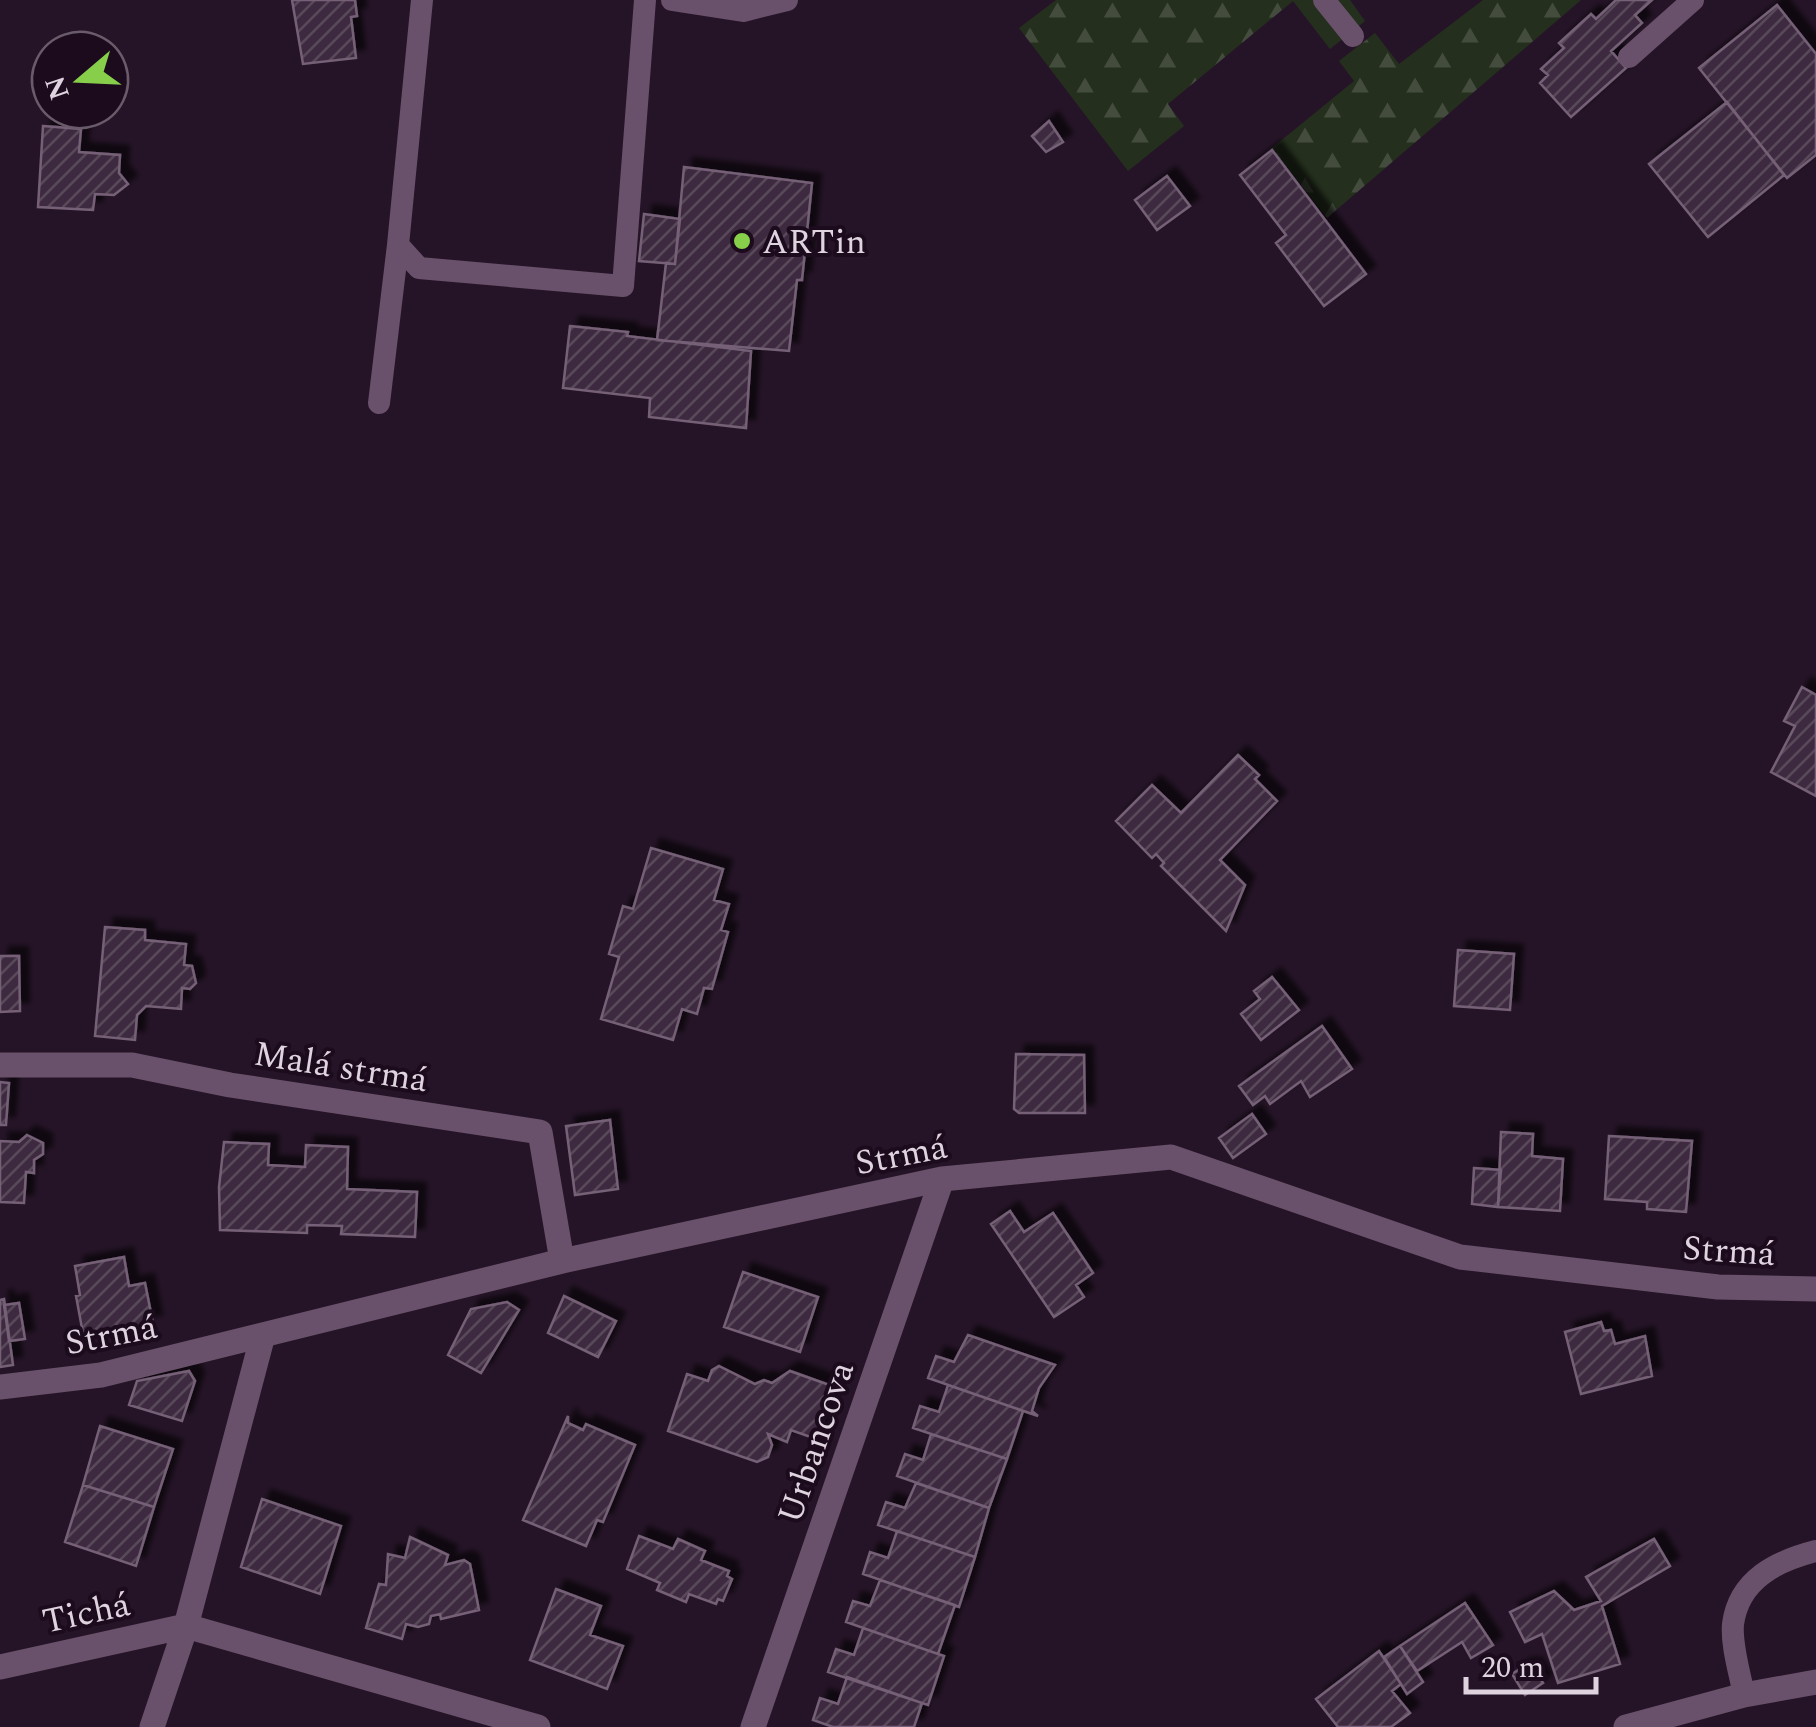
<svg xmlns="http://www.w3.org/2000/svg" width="1816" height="1727" viewBox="0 0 1816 1727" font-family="Spectral,serif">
	<defs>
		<pattern id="forest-firs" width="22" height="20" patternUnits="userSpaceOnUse" patternTransform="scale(2.5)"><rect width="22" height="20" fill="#242f1d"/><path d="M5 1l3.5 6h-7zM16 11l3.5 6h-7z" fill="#434c3d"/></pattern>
		<pattern id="building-hatch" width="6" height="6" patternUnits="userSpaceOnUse" patternTransform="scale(2.5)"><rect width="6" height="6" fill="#3e2c3f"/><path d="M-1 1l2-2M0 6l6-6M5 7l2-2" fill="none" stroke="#594a5a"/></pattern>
		<filter id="shadow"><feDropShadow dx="9" dy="-9" stdDeviation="2.5" flood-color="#0009"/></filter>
	</defs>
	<rect width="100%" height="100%" fill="#251427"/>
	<path fill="url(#forest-firs)" d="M 1056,0 L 1350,0 L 1365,21 L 1330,49 L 1293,1 L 1168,104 L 1184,126 L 1128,171 L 1019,28 Z
		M 1483,0 L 1581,0 L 1327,218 L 1272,148 L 1354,81 L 1339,61 L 1375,33 L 1399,64 Z"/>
	<path fill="url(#building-hatch)" stroke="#756177" stroke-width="2.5" filter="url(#shadow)" d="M 292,0 L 355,0 L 357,16 L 351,17 L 356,58 L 303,64 Z
		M 1616,0 L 1652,0 L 1635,15 L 1642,23 L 1611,51 L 1626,68 L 1571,117 L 1540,83 L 1548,75 L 1541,69 L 1564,48 L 1559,43 L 1591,14 L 1596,19 Z
		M 1777,5 L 1816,54 L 1816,155 L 1787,178 L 1699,68 Z
		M 1727,102 L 1784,175 L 1708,237 L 1649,164 Z
		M 1049,121 L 1063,142 L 1046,152 L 1032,136 Z
		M 43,126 L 81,129 L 79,152 L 120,155 L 119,173 L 128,184 L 114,195 L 95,194 L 93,210 L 38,207 Z
		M 1272,150 L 1366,274 L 1324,306 L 1276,243 L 1286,235 L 1240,175 Z
		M 684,167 L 812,183 L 802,280 L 797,280 L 789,351 L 657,340 L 666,263 L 675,264 Z
		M 1167,176 L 1190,206 L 1157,230 L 1135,200 Z
		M 644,214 L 680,219 L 675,264 L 639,261 Z
		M 570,326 L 628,332 L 627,336 L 751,351 L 746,428 L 649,417 L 650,398 L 563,388 Z
		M 1802,687 L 1816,695 L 1816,796 L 1771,772 L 1795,726 L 1784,721 Z
		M 1238,755 L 1259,775 L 1255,779 L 1277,801 L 1220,860 L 1245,885 L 1226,931 L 1161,866 L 1164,863 L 1156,854 L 1152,858 L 1116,821 L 1152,785 L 1181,813 Z
		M 651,848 L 723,869 L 714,900 L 729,904 L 721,930 L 728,932 L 712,989 L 704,988 L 697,1014 L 682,1009 L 673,1040 L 601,1019 L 619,957 L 609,954 L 623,906 L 633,909 Z
		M 105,927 L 145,930 L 145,940 L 186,944 L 184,965 L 192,966 L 196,983 L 190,989 L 182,988 L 181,1009 L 146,1006 L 137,1015 L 135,1040 L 95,1036 Z
		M 1458,950 L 1514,954 L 1510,1010 L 1454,1006 Z
		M 0,956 L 19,956 L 20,1011 L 0,1012 Z
		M 1272,977 L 1299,1010 L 1261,1040 L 1241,1014 L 1260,999 L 1254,991 Z
		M 1322,1026 L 1352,1069 L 1310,1097 L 1301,1081 L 1270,1104 L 1265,1096 L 1253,1105 L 1239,1086 Z
		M 1016,1054 L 1084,1055 L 1085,1113 L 1019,1113 L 1014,1109 Z
		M 0,1082 L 9,1083 L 6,1125 L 0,1125 Z
		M 1252,1114 L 1266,1134 L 1233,1158 L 1219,1138 Z
		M 610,1120 L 618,1189 L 575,1195 L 566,1126 Z
		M 1501,1132 L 1533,1134 L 1532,1156 L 1563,1159 L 1560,1211 L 1498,1207 Z
		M 27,1135 L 43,1143 L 43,1154 L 34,1160 L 34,1173 L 26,1172 L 24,1203 L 0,1202 L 0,1141 L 19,1142 Z
		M 1609,1136 L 1692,1141 L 1686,1212 L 1647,1209 L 1647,1202 L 1605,1199 Z
		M 224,1142 L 269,1144 L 268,1165 L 305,1167 L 306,1145 L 348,1147 L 347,1189 L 417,1192 L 415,1237 L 341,1234 L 342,1226 L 307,1225 L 307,1233 L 220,1230 L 219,1187 Z
		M 1474,1168 L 1501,1170 L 1498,1207 L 1472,1204 Z
		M 1010,1211 L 1024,1232 L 1053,1213 L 1093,1273 L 1076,1285 L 1084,1297 L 1054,1317 L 991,1224 Z
		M 124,1257 L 129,1286 L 145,1283 L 153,1323 L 84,1339 L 76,1296 L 80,1295 L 75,1266 Z
		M 743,1272 L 818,1297 L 800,1352 L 724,1327 Z
		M 564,1296 L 616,1321 L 598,1357 L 548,1333 Z
		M 4,1299 L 13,1365 L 0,1367 L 0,1300 Z
		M 507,1302 L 519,1310 L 481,1373 L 448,1355 L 471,1309 Z
		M 19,1303 L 25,1339 L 9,1341 L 4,1305 Z
		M 1601,1322 L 1604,1331 L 1611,1330 L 1615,1344 L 1645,1336 L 1652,1376 L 1581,1394 L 1565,1332 Z
		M 968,1335 L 1055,1365 L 1039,1388 L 1032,1411 L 1038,1416 L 928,1378 L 936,1356 L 954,1362 Z
		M 719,1366 L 755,1384 L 764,1380 L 772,1383 L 790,1371 L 835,1387 L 816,1439 L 791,1430 L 787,1442 L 768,1434 L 772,1445 L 768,1457 L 757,1462 L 668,1431 L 687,1374 L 708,1381 L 712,1370 Z
		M 189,1371 L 195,1381 L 182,1421 L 129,1405 L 137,1381 Z
		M 948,1385 L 1023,1411 L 1007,1459 L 913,1428 L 920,1406 L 939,1412 Z
		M 568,1416 L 568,1423 L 583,1430 L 586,1424 L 635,1445 L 603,1522 L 597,1520 L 586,1546 L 523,1520 Z
		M 100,1426 L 173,1449 L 154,1507 L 83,1485 Z
		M 931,1434 L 1007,1459 L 989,1508 L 897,1476 L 905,1454 L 923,1460 Z
		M 916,1483 L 989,1508 L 975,1557 L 878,1525 L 886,1502 L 905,1508 Z
		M 83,1485 L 154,1507 L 136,1566 L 65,1542 Z
		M 262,1499 L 341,1526 L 320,1594 L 241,1567 Z
		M 897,1531 L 975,1557 L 959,1607 L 863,1574 L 870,1552 L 888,1558 Z
		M 639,1536 L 673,1549 L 678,1539 L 705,1551 L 701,1560 L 729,1571 L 727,1576 L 732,1579 L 723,1601 L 718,1599 L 716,1604 L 689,1594 L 686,1602 L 657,1590 L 660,1583 L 627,1569 Z
		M 410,1537 L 448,1555 L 445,1565 L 464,1560 L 470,1564 L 479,1610 L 441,1619 L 440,1614 L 431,1616 L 429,1624 L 418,1627 L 406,1624 L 402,1639 L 366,1628 L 379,1584 L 386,1585 L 388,1554 L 405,1558 Z
		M 1654,1539 L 1670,1566 L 1602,1606 L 1620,1664 L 1558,1683 L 1542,1634 L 1525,1642 L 1510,1612 L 1554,1591 L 1574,1610 L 1601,1601 L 1586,1577 Z
		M 880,1580 L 955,1605 L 938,1654 L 846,1622 L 853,1601 L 870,1606 Z
		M 556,1589 L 601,1606 L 590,1635 L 623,1646 L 607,1689 L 530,1660 Z
		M 1465,1603 L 1493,1645 L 1471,1658 L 1462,1642 L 1417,1671 L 1400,1646 Z
		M 863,1628 L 944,1656 L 928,1705 L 828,1672 L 836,1649 L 854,1655 Z
		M 1400,1646 L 1423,1682 L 1407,1694 L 1384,1657 Z
		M 1379,1651 L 1401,1684 L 1392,1691 L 1410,1713 L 1391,1727 L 1338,1727 L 1316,1699 Z
		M 1523,1667 L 1533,1667 L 1543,1683 L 1525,1695 L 1512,1674 Z
		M 847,1677 L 922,1703 L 914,1727 L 833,1727 L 813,1720 L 820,1698 L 838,1704 Z"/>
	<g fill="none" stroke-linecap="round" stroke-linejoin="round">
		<path stroke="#6a516b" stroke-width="22" d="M 422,0 L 398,245 L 419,268 L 623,286 L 645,0
			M 672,0 L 743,11 L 787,0
			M 1324,0 L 1353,36
			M 1629,57 L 1693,0
			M 379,403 L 398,245
			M 1744,1695 C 1740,1674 1731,1645 1733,1624 C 1739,1579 1777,1561 1816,1551"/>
		<path stroke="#6a516b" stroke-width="25" d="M 0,1065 L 132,1065 L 230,1085 L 540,1132 L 562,1261
			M 0,1387 L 101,1375 L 562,1261 L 942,1179 L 1171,1157 L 1460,1257 L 1718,1287 L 1816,1289
			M 0,1667 L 186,1626 L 538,1727
			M 152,1727 L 186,1626 L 263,1335
			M 753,1727 L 942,1179
			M 1626,1727 L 1744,1695 L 1816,1682"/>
	</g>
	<circle fill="#87cf4b" stroke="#1c0b1d" stroke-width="4" cx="742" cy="241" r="10"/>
	<g text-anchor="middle" stroke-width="8" stroke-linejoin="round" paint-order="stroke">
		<g font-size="35" fill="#dfd3df" stroke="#1c0b1d" text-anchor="start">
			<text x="762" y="253">ARTin</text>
		</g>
		<g font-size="35" fill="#dfd3df" stroke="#1c0b1d">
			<text transform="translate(341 1066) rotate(9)" y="12">Malá strmá</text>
			<text transform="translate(901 1154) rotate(-11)" y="12">Strmá</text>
			<text transform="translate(1729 1250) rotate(4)" y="12">Strmá</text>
			<text transform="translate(111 1334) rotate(-11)" y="12">Strmá</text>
			<text transform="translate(815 1442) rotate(-71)" y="12">Urbancova</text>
			<text transform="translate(86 1612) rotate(-12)" y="12">Tichá</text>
		</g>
	</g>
	<g transform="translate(80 80) rotate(251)"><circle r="48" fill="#1c0b1d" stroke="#6a5b6b" stroke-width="2.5"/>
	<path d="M0-8L18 38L0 25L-18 38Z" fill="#87cf4b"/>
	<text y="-15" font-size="28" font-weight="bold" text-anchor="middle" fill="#dfd3df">N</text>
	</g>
	<path d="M1466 1677v15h130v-15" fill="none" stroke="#dfd3df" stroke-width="5"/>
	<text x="1481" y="1677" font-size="30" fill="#dfd3df" stroke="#1c0b1d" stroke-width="8" paint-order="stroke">20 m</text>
</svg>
